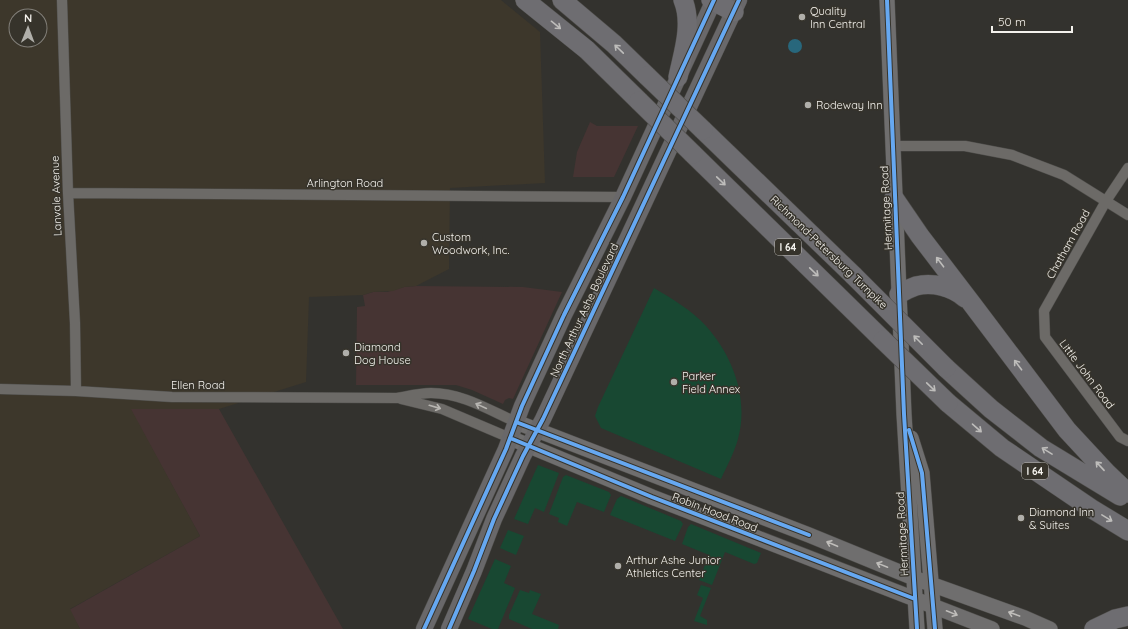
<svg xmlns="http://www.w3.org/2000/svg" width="1128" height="629" viewBox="0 0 1128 629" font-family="Quicksand,sans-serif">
	<rect width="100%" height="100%" fill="#33322e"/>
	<path fill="#463433" d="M 590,122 L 597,126 L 638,126 L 614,177 L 573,177 L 577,152 Z
		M 416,286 L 523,287 L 562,292 L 513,399 L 509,398 L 505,400 L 503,404 L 472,390 L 456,385 L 356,385 L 357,307 L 365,306 L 363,295 L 373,292 L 387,292 L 404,287 Z
		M 130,409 L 219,409 L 343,629 L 80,629 L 69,610 L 200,536 Z"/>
	<path fill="#3d372b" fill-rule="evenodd" d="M 0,0 L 501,0 L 540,32 L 545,183 L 450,188 L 449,269 L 416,286 L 404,287 L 393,291 L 373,292 L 363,295 L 309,297 L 306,382 L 219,409 L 131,409 L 200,536 L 70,609 L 80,629 L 0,629 ZM 16,16 L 40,16 L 40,40 L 16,40 Z"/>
	<path fill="#184832" d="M 654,288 C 671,298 693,311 706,326 C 733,356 749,399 738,439 C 734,453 727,466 721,479 L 601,428 L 595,416 L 598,407 Z
		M 538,465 L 559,473 L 544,512 L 535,508 L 528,524 L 514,519 Z
		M 566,475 L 609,492 L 611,495 L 604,512 L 577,502 L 567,526 L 558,522 L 559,518 L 549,514 L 563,477 Z
		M 621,496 L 681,521 L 683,524 L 675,541 L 610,515 L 617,499 Z
		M 691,524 L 761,553 L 757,563 L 754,564 L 725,552 L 712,585 L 699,580 L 709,555 L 682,544 L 688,527 Z
		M 508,530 L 524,536 L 516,555 L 500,548 Z
		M 495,559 L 511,566 L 504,583 L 515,588 L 498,629 L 492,629 L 468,619 Z
		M 701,585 L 711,588 L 700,616 L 707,620 L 707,625 L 694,621 L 703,598 L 697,595 Z
		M 520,590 L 529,593 L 530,590 L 541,594 L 532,614 L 559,625 L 558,629 L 532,629 L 509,619 L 509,615 Z"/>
	<path fill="#28677c" d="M788 46a7 7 0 1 1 14 0a7 7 0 1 1-14 0Z"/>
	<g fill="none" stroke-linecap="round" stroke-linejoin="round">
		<g stroke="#4e4d4a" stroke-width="11">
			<path id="street" d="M 62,0 L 68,193 L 75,323 L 76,391
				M 892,146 L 965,146 L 1012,155 L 1064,175 L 1128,215
				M 1128,168 L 1106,201 L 1044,311 L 1045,337 L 1120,437 L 1128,441
				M 68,193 L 623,197
				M 0,389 L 76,391 L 172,397 L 397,398 C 408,396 420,393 431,393 C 462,393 489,410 516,422
				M 401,399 L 442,409 L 510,438"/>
		</g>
		<g stroke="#4e4d4a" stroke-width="16">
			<path id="secondary" d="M 887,0 L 904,414 L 917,629
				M 516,422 L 809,535 L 914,578 L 1025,618 L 1050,629
				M 510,438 L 652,497 L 992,629
				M 911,438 L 922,473 L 935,629"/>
		</g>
		<g stroke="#4e4d4a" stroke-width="17">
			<path id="primary" d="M 424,629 L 506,449 L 522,406 L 564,315 L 623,197 L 714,0
				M 449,629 L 474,571 L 494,519 L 523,456 L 543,419 L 739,0"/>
		</g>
		<g stroke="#4e4d4a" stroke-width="20">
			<path id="highway" d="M 525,0 L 587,50 L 639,101
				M 562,0 L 614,44 L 647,76
				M 711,0 L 734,12
				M 678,77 C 683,53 693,24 683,0
				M 703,130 L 853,275
				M 693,154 L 883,340
				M 894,198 L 920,236 L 972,304 L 1067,430 L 1106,472 L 1128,493
				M 899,294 C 904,291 910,288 916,286 C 933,282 952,287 965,298
				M 946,368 L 991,409 L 1041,448 L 1120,496
				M 948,403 L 1002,448 L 1092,509 L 1128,531
				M 1094,629 L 1115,619 L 1128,616"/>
		</g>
		<use href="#street" stroke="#6c6a67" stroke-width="10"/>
		<use href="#secondary" stroke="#6f6e6e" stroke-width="15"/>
		<use href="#primary" stroke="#69686a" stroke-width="16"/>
		<use href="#highway" stroke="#6e6d71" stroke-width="19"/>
		<g stroke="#4e4d4a" stroke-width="20" stroke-linecap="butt">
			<path id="highway-bridge" d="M 647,76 L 703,130
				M 639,101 L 693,154
				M 853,275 L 946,368
				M 883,340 L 948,403"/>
		</g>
		<use href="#highway-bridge" stroke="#6e6d71" stroke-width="19"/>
		<g stroke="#36332b" stroke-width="6">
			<path id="cycleway" d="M 887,0 L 904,414 L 917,629
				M 516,422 L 809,535
				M 909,430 L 922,473 L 935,629
				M 510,438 L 652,497 L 915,599
				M 424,629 L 506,449 L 522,406 L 564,315 L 623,197 L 714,0
				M 449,629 L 474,571 L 494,519 L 523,456 L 543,419 L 739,0"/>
		</g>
		<use href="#cycleway" stroke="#66a8f1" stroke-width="4"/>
	</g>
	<defs><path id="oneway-shaft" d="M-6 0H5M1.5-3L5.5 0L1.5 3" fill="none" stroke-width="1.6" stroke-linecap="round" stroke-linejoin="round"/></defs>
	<g stroke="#bebdbb">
		<use href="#oneway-shaft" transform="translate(556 25) rotate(39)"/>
		<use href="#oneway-shaft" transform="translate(619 49) rotate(-136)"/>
		<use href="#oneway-shaft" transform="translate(721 181) rotate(44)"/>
		<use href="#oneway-shaft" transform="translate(940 262) rotate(-127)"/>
		<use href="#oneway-shaft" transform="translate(814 272) rotate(44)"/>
		<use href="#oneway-shaft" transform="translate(918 340) rotate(-135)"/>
		<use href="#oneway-shaft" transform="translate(1018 365) rotate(-127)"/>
		<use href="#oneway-shaft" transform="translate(931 387) rotate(44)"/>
		<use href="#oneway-shaft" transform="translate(977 428) rotate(41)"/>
		<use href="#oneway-shaft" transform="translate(1047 451) rotate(-148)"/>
		<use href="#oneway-shaft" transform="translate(1100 466) rotate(-133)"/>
		<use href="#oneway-shaft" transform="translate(1107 518) rotate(31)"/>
	</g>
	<g stroke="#b7b5b1">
		<use href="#oneway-shaft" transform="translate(481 406) rotate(-155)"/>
		<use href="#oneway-shaft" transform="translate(435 407) rotate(16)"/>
	</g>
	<g stroke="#bfbdba">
		<use href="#oneway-shaft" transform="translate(832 544) rotate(-157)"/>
		<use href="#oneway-shaft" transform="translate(882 565) rotate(-158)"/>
		<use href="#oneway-shaft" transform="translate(952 613) rotate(22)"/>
		<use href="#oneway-shaft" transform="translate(1014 614) rotate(-160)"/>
	</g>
	<g fill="#b0afaa" stroke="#36332b" stroke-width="1.5">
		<circle cx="802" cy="17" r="4"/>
		<circle cx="808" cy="105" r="4"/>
		<circle cx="424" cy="243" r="4"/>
		<circle cx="346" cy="353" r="4"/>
		<circle cx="674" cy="382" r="4"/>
		<circle cx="1021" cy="518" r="4"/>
		<circle cx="618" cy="566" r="4"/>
	</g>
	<g text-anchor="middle" stroke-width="3" stroke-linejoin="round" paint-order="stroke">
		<g fill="#36332b" stroke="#bbb9b3" stroke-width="1">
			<rect x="775" y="239" width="26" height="16" rx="3"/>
			<rect x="1022" y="463" width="26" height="16" rx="3"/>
		</g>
		<g font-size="10" font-weight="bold" fill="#f4f2ed">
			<text x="788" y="251">I 64</text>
			<text x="1035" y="475">I 64</text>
		</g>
		<g font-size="11" fill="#f4f2ed" stroke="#36332b" text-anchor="start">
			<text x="810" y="15">Quality<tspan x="810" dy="13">Inn Central</tspan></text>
			<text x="816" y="109">Rodeway Inn</text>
			<text x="432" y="241">Custom<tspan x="432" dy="13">Woodwork, Inc.</tspan></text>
			<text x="354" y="351">Diamond<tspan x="354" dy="13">Dog House</tspan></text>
			<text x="682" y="380">Parker<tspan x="682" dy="13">Field Annex</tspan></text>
			<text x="1029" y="516">Diamond Inn<tspan x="1029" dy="13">&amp; Suites</tspan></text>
			<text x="626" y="564">Arthur Ashe Junior<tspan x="626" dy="13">Athletics Center</tspan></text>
		</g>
		<g font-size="11" fill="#f4f2ed" stroke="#36332b">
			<text x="345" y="187">Arlington Road</text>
			<text transform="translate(56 196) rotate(-92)" y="4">Lanvale Avenue</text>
			<text transform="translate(886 208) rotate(-93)" y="4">Hermitage Road</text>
			<text transform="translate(1068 244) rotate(-61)" y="4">Chatham Road</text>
			<text transform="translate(829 252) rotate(44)" y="4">Richmond-Petersburg Turnpike</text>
			<text transform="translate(584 310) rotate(-65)" y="4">North Arthur Ashe Boulevard</text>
			<text transform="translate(1087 374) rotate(53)" y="4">Little John Road</text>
			<text x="198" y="389">Ellen Road</text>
			<text transform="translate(715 512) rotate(21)" y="4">Robin Hood Road</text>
			<text transform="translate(902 534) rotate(-93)" y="4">Hermitage Road</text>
		</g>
	</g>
	<g transform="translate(28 28) rotate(1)"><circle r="19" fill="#36332b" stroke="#827f79"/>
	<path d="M0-3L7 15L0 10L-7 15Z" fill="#b0afaa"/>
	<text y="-6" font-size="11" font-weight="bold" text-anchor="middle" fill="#f4f2ed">N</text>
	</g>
	<path d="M992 26v6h80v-6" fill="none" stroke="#f4f2ed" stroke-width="2"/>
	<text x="998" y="26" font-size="12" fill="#f4f2ed" stroke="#36332b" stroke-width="3" paint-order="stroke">50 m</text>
</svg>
